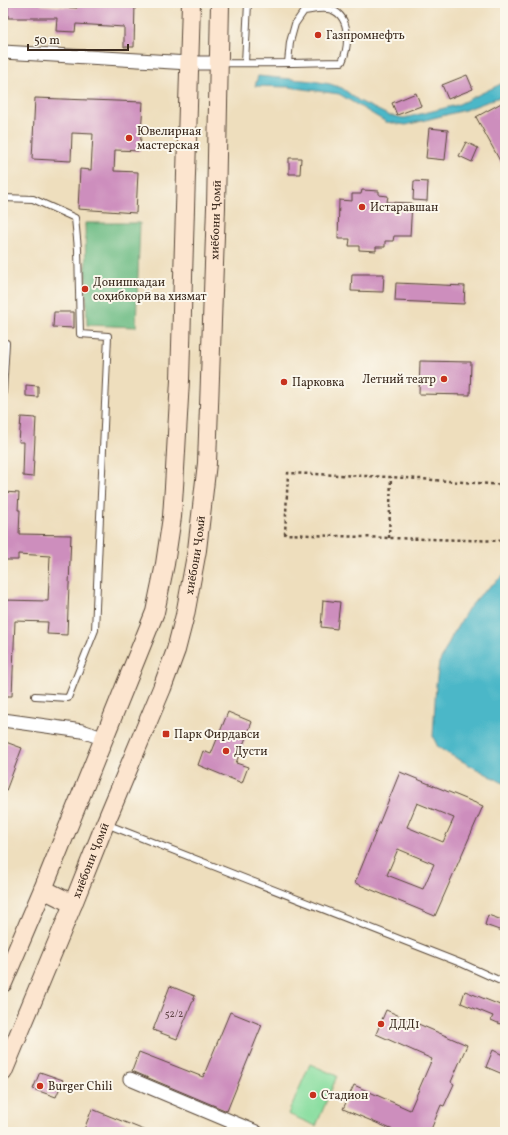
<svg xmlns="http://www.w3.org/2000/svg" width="508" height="1135" viewBox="0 0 508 1135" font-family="Vollkorn,serif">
	<rect width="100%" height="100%" fill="#fbf7ec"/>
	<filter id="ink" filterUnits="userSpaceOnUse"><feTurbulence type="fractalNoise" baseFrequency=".025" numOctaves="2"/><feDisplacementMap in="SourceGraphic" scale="8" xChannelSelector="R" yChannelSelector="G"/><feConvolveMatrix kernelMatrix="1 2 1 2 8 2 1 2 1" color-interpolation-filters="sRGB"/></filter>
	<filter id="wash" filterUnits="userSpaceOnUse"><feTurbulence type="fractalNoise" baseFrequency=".012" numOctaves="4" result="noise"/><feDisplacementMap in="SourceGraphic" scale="16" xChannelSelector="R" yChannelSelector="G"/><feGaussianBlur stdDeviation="0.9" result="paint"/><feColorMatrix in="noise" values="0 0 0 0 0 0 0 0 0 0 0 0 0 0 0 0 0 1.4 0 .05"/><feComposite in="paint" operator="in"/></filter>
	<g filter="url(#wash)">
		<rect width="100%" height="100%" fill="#eedebd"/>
		<path fill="#8adea0" stroke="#62845f" d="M 310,1064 L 337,1076 L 316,1126 L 288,1114 Z"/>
		<path fill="#6fbd86" stroke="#557452" d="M 85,223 L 140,223 L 136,327 L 87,325 Z"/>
		<path fill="#4bb7c8" stroke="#437073" d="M 258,76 L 313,81 L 330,84 L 342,88 L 359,101 L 388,115 L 404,118 L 457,105 L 505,82 L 505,95 L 465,110 L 406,125 L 386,122 L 339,94 L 289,87 L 255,86 Z
			M 505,573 L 505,784 L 447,753 L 438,747 L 433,737 L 436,684 L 439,663 L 453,634 L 468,609 L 482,593 L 498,580 Z"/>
		<g id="blocks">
			<path fill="#cd8ebd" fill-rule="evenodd" d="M 8,3 L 41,3 L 41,5 L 77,8 L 77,3 L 135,3 L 134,47 L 124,47 L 124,27 L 76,24 L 75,32 L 56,31 L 57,18 L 8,18 Z
				M 467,75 L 473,89 L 448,99 L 442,85 Z
				M 416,93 L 421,106 L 397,115 L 392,103 Z
				M 35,98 L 143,102 L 140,151 L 115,150 L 114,171 L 138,172 L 136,213 L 78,209 L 80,169 L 91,170 L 93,134 L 72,133 L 71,161 L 32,159 Z
				M 505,101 L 505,170 L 476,117 Z
				M 429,128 L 448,130 L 445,160 L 426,158 Z
				M 466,142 L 478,148 L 472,162 L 459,156 Z
				M 289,158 L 301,158 L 300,174 L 289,174 Z
				M 414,181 L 428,182 L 427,201 L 413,200 Z
				M 362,190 L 379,191 L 379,195 L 388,196 L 387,202 L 412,203 L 410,236 L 394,236 L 393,241 L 385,241 L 385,247 L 376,247 L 376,251 L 359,250 L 359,246 L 349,246 L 350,239 L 338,239 L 339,200 L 352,201 L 352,194 L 361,194 Z
				M 352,274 L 384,274 L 383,292 L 351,291 Z
				M 396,283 L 465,286 L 464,304 L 395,301 Z
				M 54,312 L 74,312 L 74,328 L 53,327 Z
				M 420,361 L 471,362 L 470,395 L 419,394 Z
				M 26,385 L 38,386 L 38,397 L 26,396 Z
				M 21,417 L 36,418 L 33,477 L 23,476 L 24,442 L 19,442 Z
				M 3,492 L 19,493 L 18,510 L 20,510 L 19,534 L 71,535 L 67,635 L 47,634 L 48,622 L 15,621 L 12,696 L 3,696 L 3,600 L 48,601 L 50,556 L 18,554 L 18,560 L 3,560 Z
				M 323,600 L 340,602 L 337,629 L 321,627 Z
				M 228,712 L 252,722 L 236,763 L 248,767 L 242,783 L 198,765 L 203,751 L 211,754 Z
				M 3,741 L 22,748 L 4,796 L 3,795 Z
				M 400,772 L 483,806 L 435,916 L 355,883 ZM 417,803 L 454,818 L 443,842 L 407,827 ZM 398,849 L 434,864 L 423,889 L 387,875 Z
				M 488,915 L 505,921 L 505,932 L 485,925 Z
				M 170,986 L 195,996 L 177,1039 L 153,1030 Z
				M 465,991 L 505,1007 L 505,1026 L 491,1020 L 493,1016 L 461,1003 Z
				M 386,1010 L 467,1045 L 451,1082 L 454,1084 L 444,1106 L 441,1105 L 430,1132 L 398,1132 L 343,1109 L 354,1085 L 410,1110 L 432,1059 L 376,1034 Z
				M 230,1012 L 262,1025 L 227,1111 L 132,1071 L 139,1052 L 203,1077 Z
				M 493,1050 L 505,1056 L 505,1075 L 486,1067 Z
				M 40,1072 L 63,1080 L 56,1097 L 33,1089 Z
				M 92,1109 L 149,1132 L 83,1132 Z"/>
		</g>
	</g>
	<g filter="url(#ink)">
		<use href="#blocks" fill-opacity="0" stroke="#564536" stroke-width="1"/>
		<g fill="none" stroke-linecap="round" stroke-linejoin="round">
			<g stroke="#564536" stroke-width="8">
				<path id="lane" d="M 221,63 C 261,64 301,63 342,62 C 349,47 351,17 332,10 C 323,7 312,10 304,11 L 295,24 L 290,42 L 288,63
					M 245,63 L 248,3
					M 3,198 L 33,199 L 75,218 L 78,249 L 80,334 L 108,336 L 95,630 L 68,698 L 35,696
					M 3,392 L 6,343
					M 106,824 L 463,964 L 505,983"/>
			</g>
			<g stroke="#564536" stroke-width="15">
				<path id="street" d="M 3,52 L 189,63 L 219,63
					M 3,720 L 82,731 L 99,737
					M 130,1079 L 256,1132"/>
			</g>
			<g stroke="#564536" stroke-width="20">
				<g id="secondary">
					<path d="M 43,889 L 73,904"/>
					<path d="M 3,983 L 43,889 L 155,612 L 165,564 L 172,517 L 174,487 L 180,380 L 191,3"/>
					<path id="s1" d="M 3,1072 L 73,904 L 105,824 L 162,688 L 176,650 L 185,615 L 197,550 L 207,463 L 216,207 L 220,3"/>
				</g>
			</g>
			<path stroke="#564536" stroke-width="2.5" stroke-dasharray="3 3" stroke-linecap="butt" d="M 505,485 L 391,477 L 288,473 L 285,534 L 389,538 L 505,541
				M 389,538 L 391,477"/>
			<use href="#lane" stroke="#fff" stroke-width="6"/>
			<use href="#street" stroke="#fff" stroke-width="13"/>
			<use href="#secondary" stroke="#fce5cf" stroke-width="18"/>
		</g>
	</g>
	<g fill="#c8321e" stroke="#fbf7ec" stroke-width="1.5">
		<circle cx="318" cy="35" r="4"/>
		<circle cx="129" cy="138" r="4"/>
		<circle cx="362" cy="207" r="4"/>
		<circle cx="85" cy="289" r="4"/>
		<circle cx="444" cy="379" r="4"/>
		<circle cx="284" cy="382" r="4"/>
		<rect x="162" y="730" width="8" height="8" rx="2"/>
		<circle cx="226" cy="751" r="4"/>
		<circle cx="381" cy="1024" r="4"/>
		<circle cx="40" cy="1086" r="4"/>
		<circle cx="313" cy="1095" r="4"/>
	</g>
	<g text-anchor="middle" stroke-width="4" stroke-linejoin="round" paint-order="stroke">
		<g font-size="10" fill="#604346">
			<text x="174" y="1017">52/2</text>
		</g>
		<g font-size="12" fill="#3b2a1e" stroke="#fbf7ec" text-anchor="start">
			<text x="326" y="39">Газпромнефть</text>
			<text x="137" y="135">Ювелирная<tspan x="137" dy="14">мастерская</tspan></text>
			<text x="370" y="211">Истаравшан</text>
			<text x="93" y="286">Донишкадаи<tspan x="93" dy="14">соҳибкорӣ ва хизмат</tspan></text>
			<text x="436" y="383" text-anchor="end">Летний театр</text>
			<text x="292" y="386">Парковка</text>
			<text x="174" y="738">Парк Фирдавси</text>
			<text x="234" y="755">Дусти</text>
			<text x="389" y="1028">ДДД1</text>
			<text x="48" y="1090">Burger Chili</text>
			<text x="321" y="1099">Стадион</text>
		</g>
		<g font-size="12" fill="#3b2a1e" stroke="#fbf7ec">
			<text dy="4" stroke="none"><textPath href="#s1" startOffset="889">хиёбони Ҷомӣ</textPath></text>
			<text dy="4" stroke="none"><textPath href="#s1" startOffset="553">хиёбони Ҷомӣ</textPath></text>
			<text dy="4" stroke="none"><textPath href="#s1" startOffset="229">хиёбони Ҷомӣ</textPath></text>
		</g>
	</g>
	<rect width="508" height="1135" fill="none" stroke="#fbf7ec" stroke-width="16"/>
	<path d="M28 44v6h100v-6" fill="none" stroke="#3b2a1e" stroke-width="2"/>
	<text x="34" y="44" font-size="12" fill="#3b2a1e" stroke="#fbf7ec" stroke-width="3" paint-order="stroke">50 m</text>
</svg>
